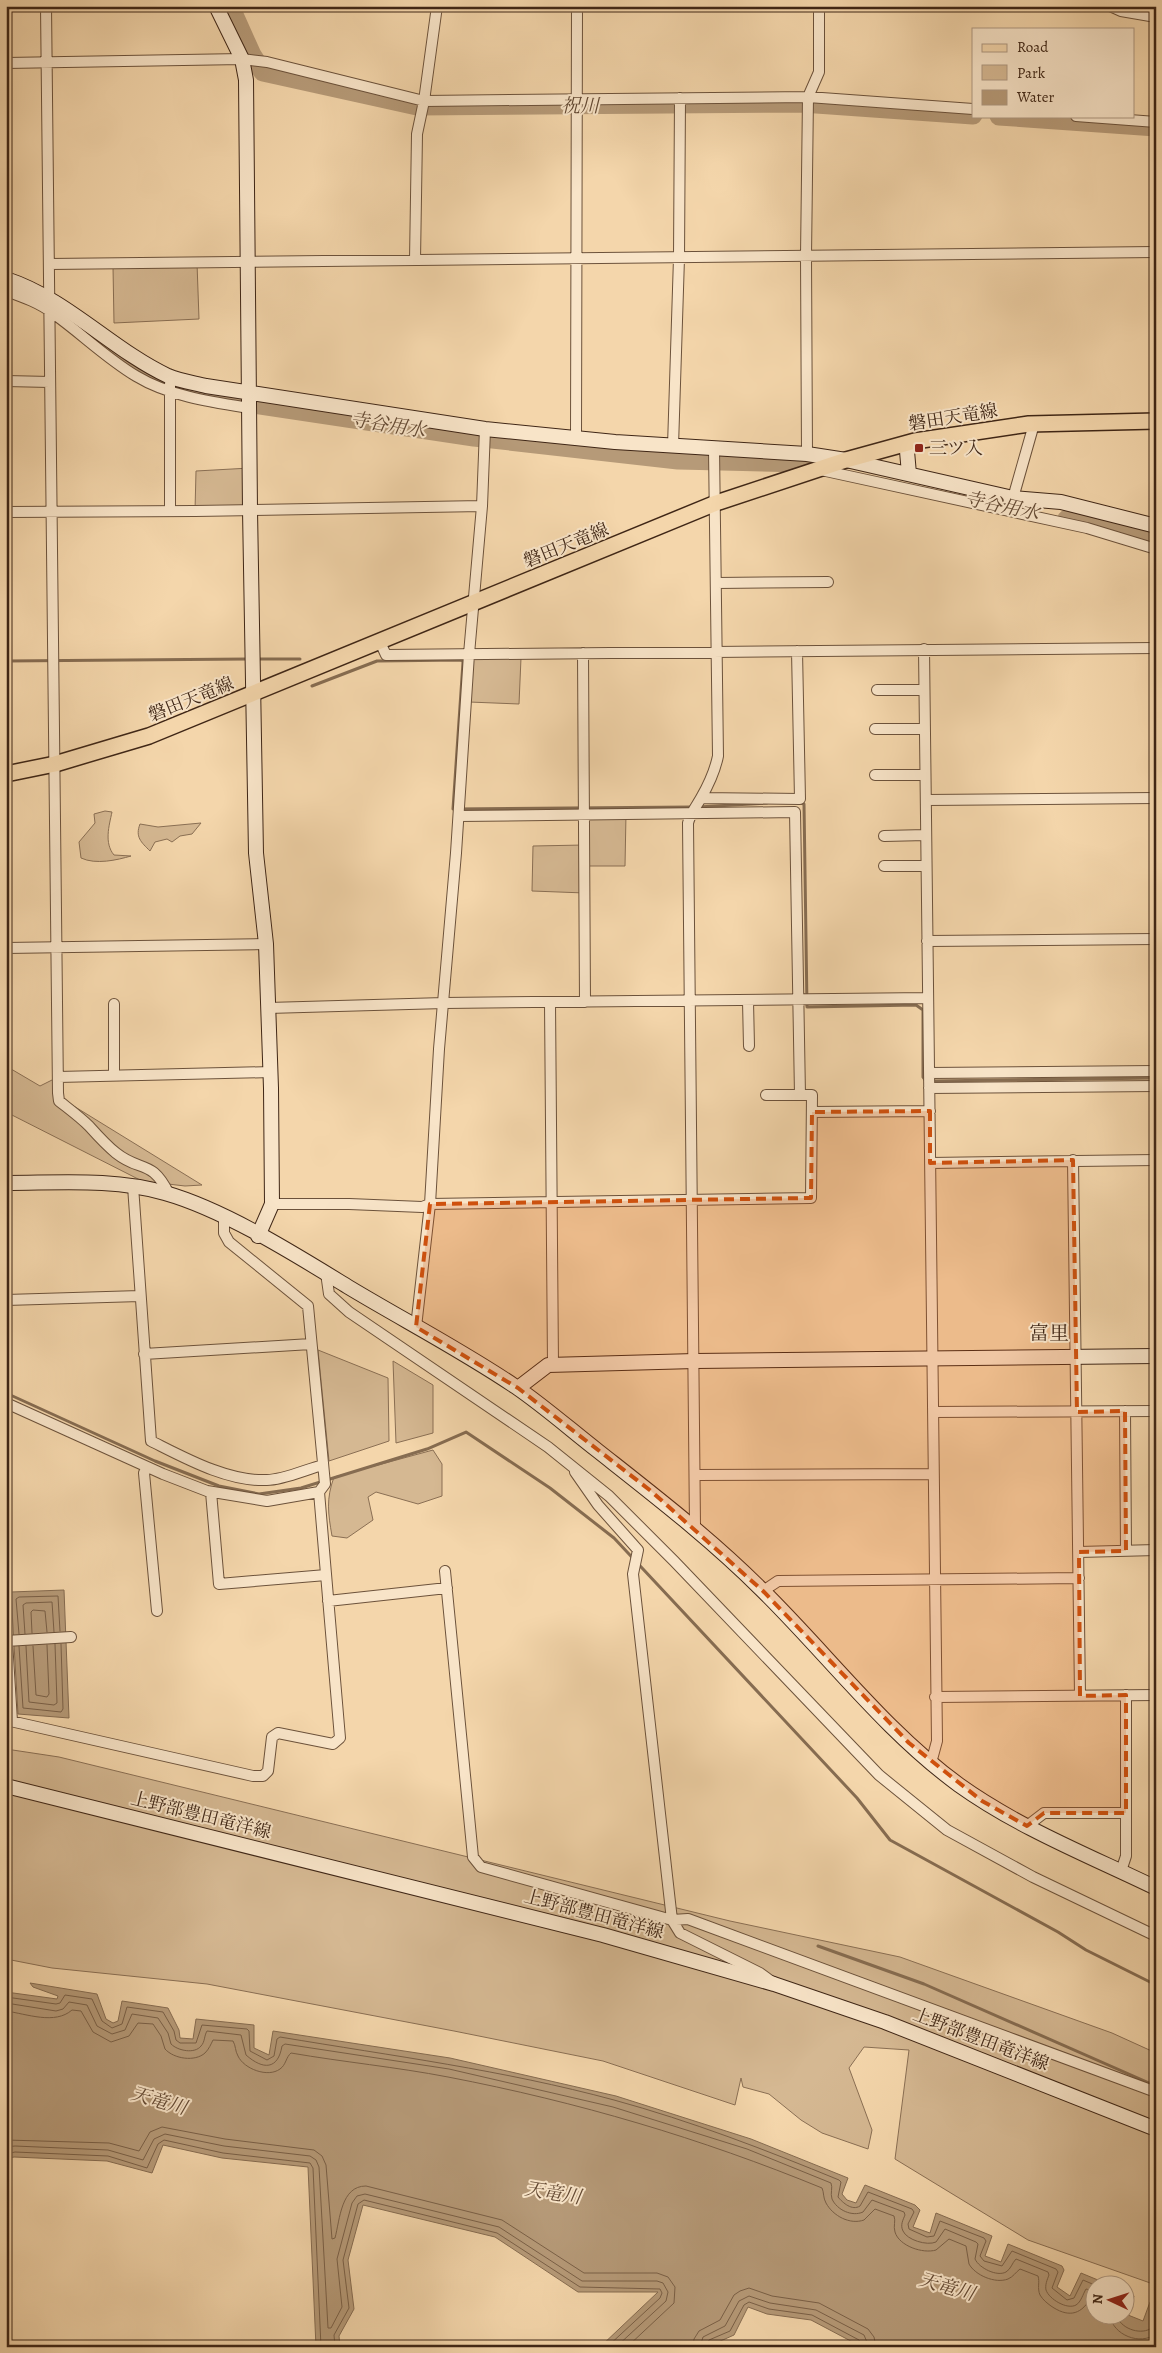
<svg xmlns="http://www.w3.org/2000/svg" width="1162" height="2353" viewBox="0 0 1162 2353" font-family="Alegreya,'Noto Serif JP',serif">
	<rect width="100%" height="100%" fill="#f4d6ab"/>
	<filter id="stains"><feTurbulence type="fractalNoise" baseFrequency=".004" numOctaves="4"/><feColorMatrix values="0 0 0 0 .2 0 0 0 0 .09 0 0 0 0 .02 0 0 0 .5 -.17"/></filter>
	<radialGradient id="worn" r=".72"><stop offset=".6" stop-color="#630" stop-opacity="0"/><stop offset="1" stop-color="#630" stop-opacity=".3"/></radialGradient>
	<path fill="#d5b892" stroke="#8a6f54" d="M 197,263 L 199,319 L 114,323 L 113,267 Z
		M 250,468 L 250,510 L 195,511 L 196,471 Z
		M 473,657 L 521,658 L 519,704 L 469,702 Z
		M 105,811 L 112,812 C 109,826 104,843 114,855 L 131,856 C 117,860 96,865 81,858 L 79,842 L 95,823 L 94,814 Z
		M 584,814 L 626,814 L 625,866 L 585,866 L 585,893 L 532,891 L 533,846 L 584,845 Z
		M 201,823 L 192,834 L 180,836 L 172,842 L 167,839 L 155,842 L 150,851 C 141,842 135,837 140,824 L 158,827 Z
		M 6,1066 L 40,1086 L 58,1077 L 59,1097 L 202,1185 L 185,1186 L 142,1181 L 6,1112 Z
		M 318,1350 L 388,1378 L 389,1441 L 329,1461 Z
		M 393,1361 L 433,1385 L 433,1433 L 396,1443 Z
		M 433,1450 L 442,1464 L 442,1496 L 418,1504 L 376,1492 L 368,1497 L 373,1520 L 347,1538 L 332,1536 C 328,1513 326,1499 334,1477 Z
		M 6,1749 L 59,1757 L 730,1921 L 900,1957 L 1112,2033 L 1156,2053 L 1156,2285 L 1028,2240 L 895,2159 L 909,2050 L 864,2047 L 849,2068 L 872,2130 L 868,2149 L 822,2133 L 801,2120 L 769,2094 L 743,2087 L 741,2078 L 735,2105 L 603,2061 L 454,2031 L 207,1984 L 52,1968 L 6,1959 Z"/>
	<path fill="#b69a78" stroke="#866c51" d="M 64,1590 L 69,1718 L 18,1714 L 11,1592 Z
		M 30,1983 L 97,1994 L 106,2019 L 113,2023 L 118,2021 L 122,2001 L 168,2008 L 179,2030 L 180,2038 L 193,2039 L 196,2019 L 254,2025 L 254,2048 L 269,2055 L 273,2031 L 450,2058 L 616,2096 L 751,2139 L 848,2178 L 842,2194 L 847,2200 L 856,2203 L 865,2185 L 915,2205 L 920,2210 L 913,2227 L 930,2233 L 936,2213 L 992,2236 L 985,2256 L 1001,2262 L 1008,2244 L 1062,2266 L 1064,2270 L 1057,2287 L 1070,2296 L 1081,2273 L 1110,2285 L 1094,2286 L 1094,2316 L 1124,2316 L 1125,2292 L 1134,2296 L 1128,2315 L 1143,2321 L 1150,2302 L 1156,2304 L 1156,2347 L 862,2347 L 811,2320 L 767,2314 L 748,2307 L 734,2335 L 707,2347 L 600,2347 L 658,2292 L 578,2292 L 495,2237 L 363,2205 L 348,2260 L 354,2309 L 339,2336 L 340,2347 L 316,2347 L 308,2167 L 222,2158 L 163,2145 L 152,2173 L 107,2161 L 14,2157 L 6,2159 L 6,1992 L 57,1999 L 58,1996 L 33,1987 Z"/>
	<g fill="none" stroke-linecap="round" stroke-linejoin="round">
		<path stroke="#7a6047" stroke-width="1" d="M 32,1633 L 31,1612 L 33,1610 L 45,1611 L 47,1632
			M 19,1634 L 16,1599 L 19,1597 L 58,1596 L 60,1631
			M 25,1634 L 23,1605 L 26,1603 L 52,1602 L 54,1632
			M 19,1646 L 23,1708 L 61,1712 L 63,1709 L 61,1644
			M 26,1646 L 29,1702 L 54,1705 L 57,1703 L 55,1644
			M 33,1646 L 36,1695 L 47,1697 L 49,1694 L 47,1645
			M 6,1997 L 56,2004 L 60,2003 L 65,1995 L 92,1999 L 102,2021 L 112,2028 L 122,2024 L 127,2007 L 163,2012 L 174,2031 L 176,2040 L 180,2043 L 196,2043 L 202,2025 L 247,2029 L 249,2031 L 250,2051 L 267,2060 L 274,2056 L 277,2039 L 280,2037 C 393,2056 503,2070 614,2100 C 691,2121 766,2150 839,2180 L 841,2182 L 838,2197 C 843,2203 852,2211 860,2206 L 868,2192 L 912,2209 L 914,2212 L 908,2224 L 909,2229 L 927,2237 L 934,2236 L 940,2221 L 984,2238 L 986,2241 L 980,2256 L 984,2261 L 1002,2266 L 1012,2251 L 1056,2269 L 1058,2272 L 1052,2288 L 1067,2300 L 1074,2298 L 1083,2280 L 1097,2286
			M 6,2003 L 56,2011 L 63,2009 L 69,2002 L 87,2005 L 97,2026 L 112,2034 L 125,2030 L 132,2014 L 158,2018 L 168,2033 L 171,2044 C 178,2051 195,2054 201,2046 C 205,2042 204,2036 207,2031 L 241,2035 L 246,2055 C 263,2070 278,2070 282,2046 L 285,2044 L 449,2069 L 613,2107 L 747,2149 L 831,2183 C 833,2188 830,2193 832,2199 C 837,2210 852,2217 863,2212 L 872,2200 L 904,2212 L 905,2215 C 903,2220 900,2225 903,2231 C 907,2240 927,2246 936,2242 L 945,2229 L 976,2242 L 978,2244 L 975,2259 C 979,2268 997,2277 1006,2272 C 1011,2269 1012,2263 1016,2259 L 1048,2272 L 1049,2275 C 1047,2280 1045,2285 1046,2290 C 1049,2299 1067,2310 1076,2305 C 1081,2302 1083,2294 1086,2289 L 1094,2291
			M 6,2011 C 27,2014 55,2025 72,2010 L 81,2011 L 93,2032 L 111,2042 L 129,2036 L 138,2023 L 153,2024 L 161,2036 L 165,2049 C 174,2059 195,2062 205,2053 C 209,2049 211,2044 213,2040 L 233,2041 C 236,2046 235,2051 238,2056 C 244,2069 268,2078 280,2069 C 286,2065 286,2057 291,2053 C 343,2062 396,2067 448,2077 C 578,2102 700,2138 822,2188 C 824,2192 823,2198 826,2203 C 833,2216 850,2225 864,2220 L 875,2209 L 894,2216 C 896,2221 893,2226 895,2232 C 899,2246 923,2254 936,2250 L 949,2239 L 966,2246 L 969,2264 C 975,2275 995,2284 1008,2279 C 1013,2277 1016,2272 1020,2269 L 1038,2276 C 1040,2282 1037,2288 1040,2295 C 1043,2300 1047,2303 1051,2306 C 1067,2317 1080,2316 1090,2299 L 1094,2299
			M 6,2140 L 109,2143 L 139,2151 L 150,2132 L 162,2127 L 225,2139 L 314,2150 L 322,2156 L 326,2165 L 332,2239 L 335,2238 C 340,2219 341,2186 366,2186 L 502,2220 L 584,2273 L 657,2273 L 668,2277 L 675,2287 L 674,2303 L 627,2347
			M 6,2147 L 15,2146 L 108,2150 L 143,2160 L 154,2139 L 165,2134 L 224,2146 L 310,2156 L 316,2160 L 319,2167 L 328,2328 L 331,2328 L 342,2307 L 337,2259 L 352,2203 L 357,2196 L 365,2194 L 499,2227 L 582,2281 L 657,2281 L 663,2283 L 668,2292 L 666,2301 L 616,2347
			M 6,2154 L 15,2152 L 108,2156 L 147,2168 L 158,2144 L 164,2140 L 223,2153 L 310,2163 L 313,2168 L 321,2347
			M 1110,2316 C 1113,2335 1140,2346 1156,2334
			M 1117,2316 C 1120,2328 1139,2335 1150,2329 L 1156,2319
			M 335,2347 L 334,2335 L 349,2308 L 343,2260 L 358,2204 L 364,2200 L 497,2233 L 580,2287 L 660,2289 L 662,2293 L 660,2298 L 607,2347
			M 693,2347 L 694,2339 L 699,2331 L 720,2320 L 734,2295 L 740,2291 L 749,2288 L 772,2296 L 819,2303 L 868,2329 L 874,2337 L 876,2347
			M 700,2347 L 703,2337 L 725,2326 L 739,2301 L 749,2296 L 770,2303 L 816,2310 L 864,2335 L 869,2347
			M 706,2347 L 709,2340 L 730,2331 L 744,2305 L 749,2302 L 769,2309 L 812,2315 L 859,2340 L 862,2347"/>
		<path stroke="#866c51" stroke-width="3" d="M 257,659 L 300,659
			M 6,661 L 248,659
			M 312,686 L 377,661 L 461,660 L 463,662 L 453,809 L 692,807
			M 800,803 L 804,804 L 807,1007 L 916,1005 L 923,1010 L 923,1077 L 926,1081
			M 698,807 L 767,803
			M 932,1081 L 1156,1078
			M 6,1393 L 155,1461 L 219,1486 L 259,1494 L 301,1488 L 427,1449 L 466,1432 L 550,1488 L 614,1538 L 857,1798 L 890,1840 L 1058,1932 L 1086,1950 L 1156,1985
			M 818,1946 L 924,1984 L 1156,2086"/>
		<path stroke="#b69a78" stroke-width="19" d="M 230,6 L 252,55 L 263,72 L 417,106 L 802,103 L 973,115
			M 999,116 L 1156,127
			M 72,322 C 119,359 155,382 213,398 L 474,437 L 678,460 L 801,463
			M 1067,519 L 1095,525 L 1156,544"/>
		<g stroke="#6c523b" stroke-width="12">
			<path id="street" d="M 46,6 L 58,1093 L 59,1101 C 69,1109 80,1117 89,1126 C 98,1136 106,1145 116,1153 C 141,1173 151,1158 169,1194
				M 1110,6 L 1121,11 L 1156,17
				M 6,63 L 242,59 L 267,62 L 424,101 L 808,97 L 973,109
				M 1076,116 L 1156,122
				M 415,260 L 417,134 L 424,101 L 437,6
				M 49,264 L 1156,252
				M 6,291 C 23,297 40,303 54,314 C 82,334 106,358 136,376 C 169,396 211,402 249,408
				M 6,381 L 50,382
				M 170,384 L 170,511
				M 576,438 L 577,6
				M 673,446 L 679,258 L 680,98
				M 807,454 L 806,256 L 808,97 L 819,72 L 819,6
				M 821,470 L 1087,528 L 1156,549
				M 1013,498 L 1034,424
				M 6,512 L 195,511 L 482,506
				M 716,583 L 828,582
				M 380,642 L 386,655 L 1156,648
				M 924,649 L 937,1741 L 931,1763
				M 583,653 L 585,1002
				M 877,690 L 924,690
				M 875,729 L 925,729
				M 875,775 L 925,775
				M 701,798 L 800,799 L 797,651
				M 926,800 L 1156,798
				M 459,816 L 795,812 L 800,1095
				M 884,836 L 926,835
				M 884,866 L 926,866
				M 927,941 L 1156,939
				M 6,948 L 266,944
				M 748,1001 L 749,1046
				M 550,1002 L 553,1365
				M 268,1008 L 444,1003 L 928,998
				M 929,1073 L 1156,1071
				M 114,1075 L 114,1004
				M 58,1077 L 271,1072
				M 929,1088 L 1156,1086
				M 812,1112 L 930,1111
				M 1073,1160 L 1080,1696
				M 930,1163 L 1156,1160
				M 133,1186 L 151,1441 C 185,1458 228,1482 267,1480 C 283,1480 307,1469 323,1465
				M 272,1204 L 349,1204 L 422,1207 L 430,1204 L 811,1198 L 812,1095 L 766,1095
				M 326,1273 L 329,1294 L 349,1312 L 548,1447 L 609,1496 L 674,1561 L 879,1775 L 947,1830 L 1033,1877 L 1156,1936
				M 6,1300 L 140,1296
				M 416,1327 L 430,1204 L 439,1049 L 456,853 L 469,654 L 482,506 L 485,429
				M 144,1354 L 311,1344
				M 6,1403 L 163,1474 L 207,1491 L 267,1501 L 319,1492
				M 1125,1411 L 1126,1551
				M 933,1412 L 1156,1411
				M 147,1467 L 144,1473 L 157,1611
				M 575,1472 L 598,1505 L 638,1550 L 633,1574 L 672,1920 L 680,1933 L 760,1973 L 771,1981
				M 695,1475 L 933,1474
				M 211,1492 L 219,1584 L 326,1575
				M 695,1527 L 688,823 C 691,812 696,807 701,798 C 709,784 715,771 718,756 L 714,449
				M 1079,1552 L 1156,1550
				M 445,1571 L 473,1857 L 481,1867 L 672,1920 L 688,1919 L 1156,2092
				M 763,1591 L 778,1581 L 1079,1578
				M 328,1601 L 447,1588
				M 6,1641 L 71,1637
				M 7,1641 L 12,1721
				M 935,1697 L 1156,1695
				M 6,1720 L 253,1776 L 263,1776 L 268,1771 L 272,1737 L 278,1733 L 333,1744 L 340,1738 L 319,1492 L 325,1484 L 308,1306 L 229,1242 L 224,1233 L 224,1217
				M 1027,1826 L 1044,1813 L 1126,1813
				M 1121,1871 L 1126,1856 L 1126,1695"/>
		</g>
		<g stroke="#3f2616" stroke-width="16">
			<path id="secondary" d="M 216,6 L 242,59 L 246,80 L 250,510 L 256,853 L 266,944 L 271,1088 L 272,1204 L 258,1236
				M 6,279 C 67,299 111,349 168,376 C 180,381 194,383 206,386 L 485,429 L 615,442 L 807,454 L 846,460 L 1013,498 L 1061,502 L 1156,526
				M 909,474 L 907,451 L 915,441
				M 6,1183 C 59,1183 114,1178 165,1193 C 225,1210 296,1255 350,1288 C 405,1321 463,1351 516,1387 C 545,1407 571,1430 598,1451 C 655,1496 711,1539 762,1590 C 828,1655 885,1731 959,1785 C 1019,1828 1090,1856 1156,1888
				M 518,1388 L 548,1365 L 695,1361 L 1156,1356
				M 6,1786 L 603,1935 L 774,1984 L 885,2022 L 1156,2129"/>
		</g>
		<g stroke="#3f2616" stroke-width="18">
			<path id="primary" d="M 6,774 L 55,764 L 149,736 L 716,503 L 846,460 L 915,441 L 1029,424 L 1156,421"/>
		</g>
		<use href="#street" stroke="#f8e4c8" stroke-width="10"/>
		<use href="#secondary" stroke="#f8e4c8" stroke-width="14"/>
		<use href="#primary" stroke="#f4d6ab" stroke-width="15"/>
	</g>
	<path fill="#cf510e" fill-opacity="0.2" stroke="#cf510e" stroke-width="4" stroke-dasharray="10 6" stroke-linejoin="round" d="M 930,1111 L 930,1163 L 1073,1160 L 1077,1412 L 1125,1411 L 1126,1551 L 1079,1552 L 1080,1696 L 1126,1695 L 1126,1813 L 1044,1813 L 1027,1826 L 982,1801 L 909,1743 L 763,1591 L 651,1491 L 518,1388 L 416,1327 L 430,1204 L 811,1198 L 812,1112 Z"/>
	<rect fill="#8f2418" stroke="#f8e4c8" stroke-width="2" x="914" y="443" width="10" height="10" rx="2.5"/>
	<g text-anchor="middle" stroke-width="4" stroke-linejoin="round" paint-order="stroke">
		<g font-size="18" fill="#3f2616" stroke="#f8e4c8">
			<text transform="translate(953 417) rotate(-9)" y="6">磐田天竜線</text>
			<text transform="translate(566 545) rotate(-22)" y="6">磐田天竜線</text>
			<text transform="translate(191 699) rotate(-22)" y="6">磐田天竜線</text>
			<text transform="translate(201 1815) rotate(14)" y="6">上野部豊田竜洋線</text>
			<text transform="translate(594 1914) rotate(15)" y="6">上野部豊田竜洋線</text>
			<text transform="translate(981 2039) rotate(21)" y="6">上野部豊田竜洋線</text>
		</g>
		<g font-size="18" fill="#3f2616" stroke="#f8e4c8" text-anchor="start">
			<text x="929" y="454">三ツ入</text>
		</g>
		<g font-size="19" font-style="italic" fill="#634933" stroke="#f8e4c8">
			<text x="580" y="112">祝川</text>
			<text transform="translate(388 424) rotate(9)" y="7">寺谷用水</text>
			<text transform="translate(1002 505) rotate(12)" y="7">寺谷用水</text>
			<text transform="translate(159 2100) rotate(16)" y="7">天竜川</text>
			<text transform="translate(553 2192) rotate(9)" y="7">天竜川</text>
			<text transform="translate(947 2286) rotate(16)" y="7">天竜川</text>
		</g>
		<g font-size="20" fill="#3f2616" stroke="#f8e4c8">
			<text x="1049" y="1340">富里</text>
		</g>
	</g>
	<rect width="1162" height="2353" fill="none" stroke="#f4d6ab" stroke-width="25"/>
	<rect x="8" y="8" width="1147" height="2338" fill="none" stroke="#3f2616" stroke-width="2.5"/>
	<rect x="12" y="12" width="1137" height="2328" fill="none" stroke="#3f2616"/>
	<rect x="972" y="28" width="162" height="90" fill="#f8e4c8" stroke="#ae9881"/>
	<rect x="982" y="44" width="25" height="8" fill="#f4d6ab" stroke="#ae9881"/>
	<text x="1017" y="52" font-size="15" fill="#3f2616">Road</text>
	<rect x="982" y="65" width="25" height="15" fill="#d5b892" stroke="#ae9881"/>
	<text x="1017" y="78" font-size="15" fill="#3f2616">Park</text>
	<rect x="982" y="90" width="25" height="15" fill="#b69a78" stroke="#ae9881"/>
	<text x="1017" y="102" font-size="15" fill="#3f2616">Water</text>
	<g transform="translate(1110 2300) rotate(274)"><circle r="24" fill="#f8e4c8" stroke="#ae9881"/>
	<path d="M0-4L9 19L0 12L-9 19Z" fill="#8f2418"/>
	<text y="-8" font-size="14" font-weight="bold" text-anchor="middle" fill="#3f2616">N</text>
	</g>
	<rect width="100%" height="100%" filter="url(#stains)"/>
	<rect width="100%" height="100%" fill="url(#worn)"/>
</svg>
